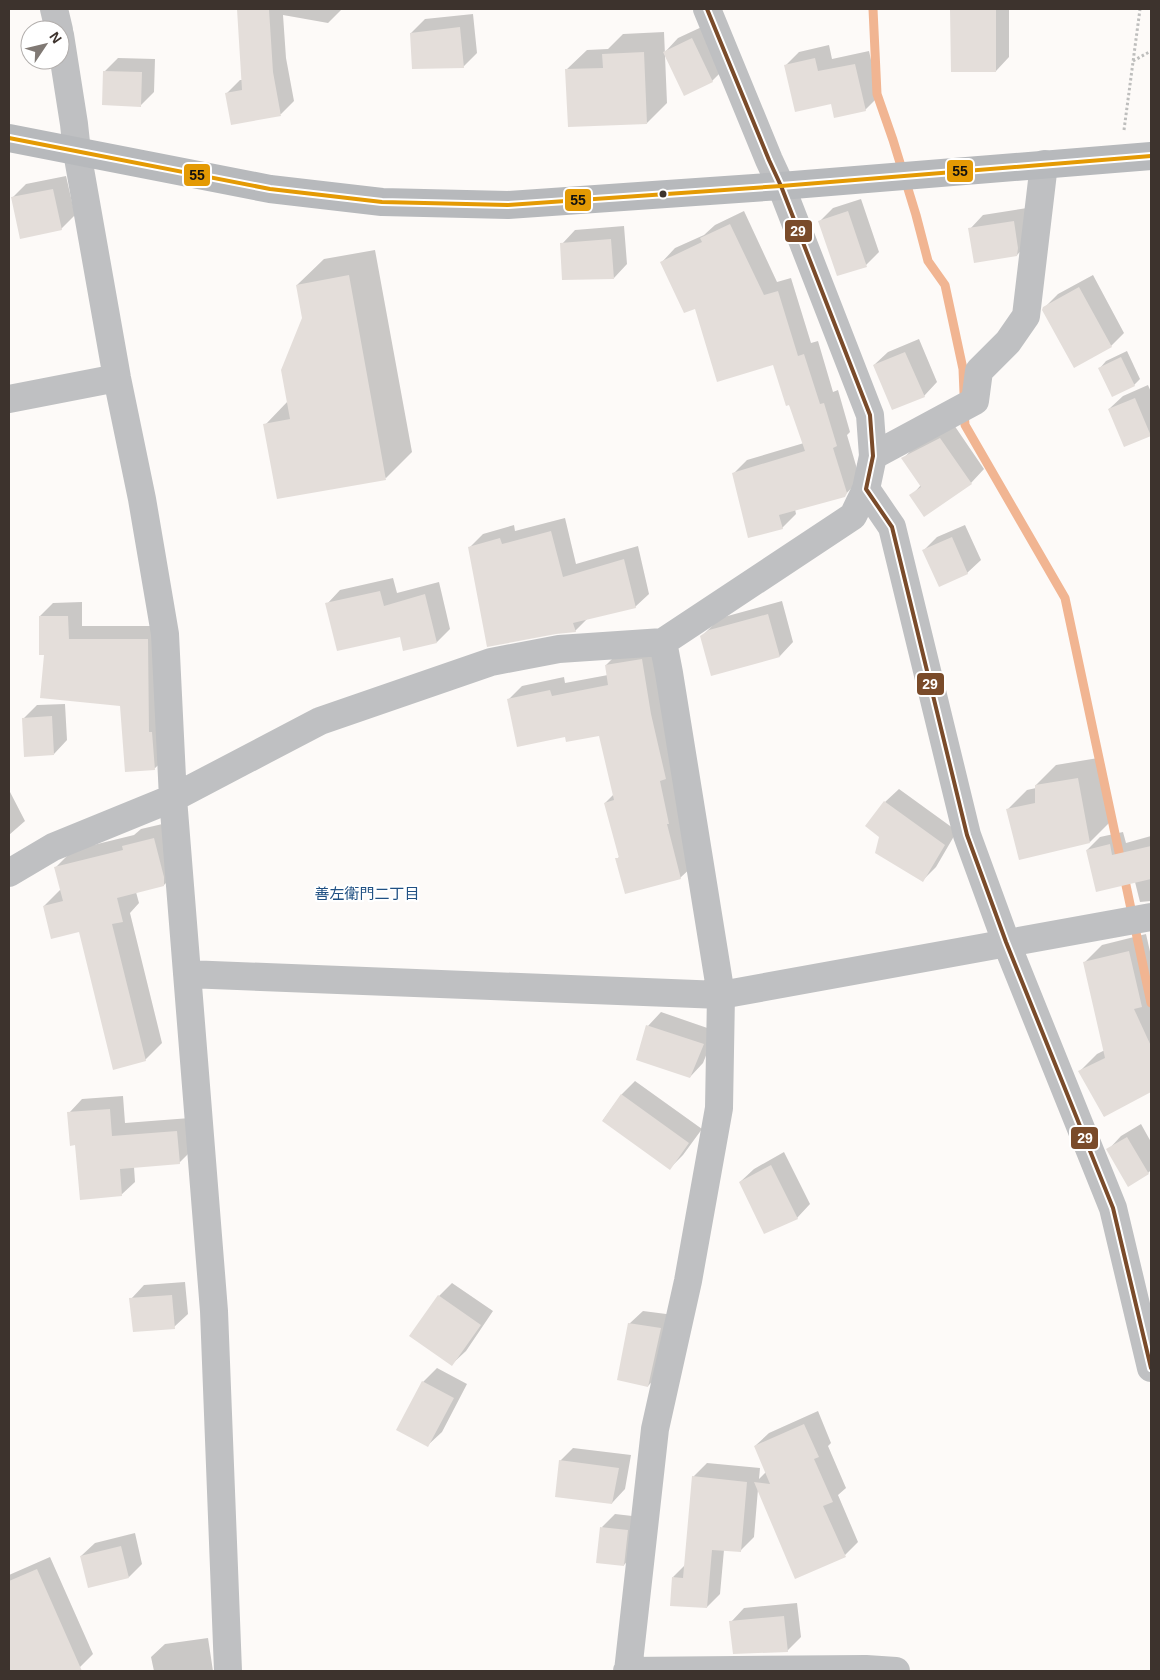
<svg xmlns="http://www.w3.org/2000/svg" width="1160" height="1680" viewBox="0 0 1160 1680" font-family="Helvetica,'Noto Sans JP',sans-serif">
	<rect width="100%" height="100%" fill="#fdfaf8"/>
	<path fill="#0003" d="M 238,9 L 342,9 L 328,23 L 283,15 L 286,58 L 294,101 L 281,114 L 232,123 L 226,94 L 240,80 L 243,80 Z
		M 952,9 L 1009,9 L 1009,57 L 996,71 L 952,71 Z
		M 473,14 L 477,53 L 463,67 L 411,33 L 425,19 Z
		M 706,25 L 726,67 L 712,81 L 685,94 L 665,52 L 678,38 Z
		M 664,32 L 667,103 L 647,123 L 566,70 L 587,50 L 608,49 L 623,34 Z
		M 829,45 L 832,59 L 869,51 L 879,96 L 865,110 L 832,103 L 786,65 L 799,52 Z
		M 118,58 L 155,59 L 154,92 L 141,105 L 104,72 Z
		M 66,176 L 75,215 L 61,229 L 12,198 L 26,184 Z
		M 861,199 L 879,252 L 866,265 L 819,222 L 833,208 Z
		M 1027,208 L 1030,241 L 1017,255 L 970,229 L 983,215 Z
		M 744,211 L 777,282 L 791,278 L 811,343 L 818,341 L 833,392 L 838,390 L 850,432 L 847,435 L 860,479 L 844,496 L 795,509 L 796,514 L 782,528 L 734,473 L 747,460 L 804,443 L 774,364 L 696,307 L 662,262 L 675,248 L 704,235 L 715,225 Z
		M 624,226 L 627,264 L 614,278 L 562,244 L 575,230 Z
		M 375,250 L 412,452 L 386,478 L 265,425 L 288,401 L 303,318 L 297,285 L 324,259 Z
		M 1093,275 L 1124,333 L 1111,346 L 1044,308 L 1058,294 Z
		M 919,339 L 937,382 L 924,396 L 874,365 L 888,352 Z
		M 1127,351 L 1140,379 L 1134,385 L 1100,368 L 1106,361 Z
		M 1148,385 L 1151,392 L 1150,435 L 1109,409 L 1123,396 Z
		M 954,425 L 984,469 L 971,483 L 911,496 L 921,485 L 903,459 L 916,445 Z
		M 565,518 L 576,564 L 638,546 L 649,594 L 635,607 L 588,618 L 575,631 L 556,632 L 469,548 L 483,534 L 514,525 L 515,531 Z
		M 965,525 L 981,560 L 967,573 L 924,550 L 937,537 Z
		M 393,578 L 397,593 L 439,582 L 450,629 L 437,642 L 401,635 L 327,604 L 340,590 Z
		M 782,601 L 793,642 L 780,656 L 712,675 L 701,637 L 715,623 L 724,617 Z
		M 82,602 L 82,626 L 161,626 L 168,756 L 154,769 L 121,704 L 45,653 L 40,616 L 53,603 Z
		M 655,646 L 694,865 L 680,878 L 617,859 L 620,856 L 605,803 L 614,794 L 600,734 L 566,735 L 509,699 L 522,686 L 564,677 L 565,683 L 608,675 L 606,665 L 619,652 Z
		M 65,704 L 67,740 L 54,754 L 23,719 L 37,705 Z
		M 1098,758 L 1110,822 L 1090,842 L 1007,810 L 1027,790 L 1036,788 L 1036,785 L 1056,765 Z
		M 899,789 L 957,831 L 936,867 L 923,880 L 885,802 Z
		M 9,790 L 25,821 L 9,835 Z
		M 171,822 L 181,868 L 164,885 L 136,892 L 139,903 L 130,913 L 162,1043 L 145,1060 L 80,931 L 44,906 L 61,889 L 56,867 L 73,850 L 134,835 L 141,829 Z
		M 1123,832 L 1126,843 L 1151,836 L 1151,901 L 1140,902 L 1135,882 L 1087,850 L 1100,837 Z
		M 1146,934 L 1151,956 L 1151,1090 L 1104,1116 L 1080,1071 L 1097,1054 L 1105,1050 L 1084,963 L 1102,945 Z
		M 661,1012 L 716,1031 L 703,1063 L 690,1077 L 648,1026 Z
		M 635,1081 L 702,1129 L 683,1155 L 670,1168 L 603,1120 L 622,1094 Z
		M 123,1096 L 125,1123 L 190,1118 L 193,1149 L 179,1163 L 134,1167 L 135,1182 L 121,1195 L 69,1113 L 82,1099 Z
		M 1141,1124 L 1151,1142 L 1151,1170 L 1148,1173 L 1108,1150 L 1121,1136 Z
		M 784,1152 L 810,1204 L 797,1218 L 740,1182 L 754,1169 Z
		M 185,1282 L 188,1314 L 174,1327 L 131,1299 L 144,1285 Z
		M 452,1283 L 493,1311 L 466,1351 L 452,1364 L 439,1296 Z
		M 643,1311 L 674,1315 L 661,1372 L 648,1386 L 629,1324 Z
		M 437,1368 L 467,1384 L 442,1432 L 428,1445 L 423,1382 Z
		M 818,1411 L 831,1443 L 828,1446 L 846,1488 L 838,1495 L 858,1542 L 845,1555 L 758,1489 L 754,1537 L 740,1551 L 724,1550 L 720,1594 L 707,1607 L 673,1577 L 685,1565 L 693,1477 L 707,1463 L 760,1468 L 759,1479 L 766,1472 L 755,1446 L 769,1433 Z
		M 573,1448 L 631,1455 L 625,1489 L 612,1503 L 560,1461 Z
		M 615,1514 L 641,1517 L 637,1551 L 624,1565 L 602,1527 Z
		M 135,1533 L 142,1564 L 129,1577 L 81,1556 L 95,1543 Z
		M 50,1557 L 93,1654 L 80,1667 L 72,1671 L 9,1671 L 9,1663 L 15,1660 L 9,1647 L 9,1575 Z
		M 797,1603 L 801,1637 L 787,1651 L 731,1622 L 744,1608 Z
		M 208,1638 L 213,1671 L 154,1671 L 151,1657 L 165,1644 Z"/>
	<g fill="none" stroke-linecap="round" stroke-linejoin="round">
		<path stroke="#f1b592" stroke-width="9" d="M 873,9 L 877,94 L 893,140 L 916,215 L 928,261 L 945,285 L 963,369 L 964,393
			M 964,411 L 965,425 L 1065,598 L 1151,1003"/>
	</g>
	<path fill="#e4deda" d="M 237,9 L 269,9 L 273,72 L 281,116 L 231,125 L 225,93 L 242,90 Z
		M 950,9 L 996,9 L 996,72 L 951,72 Z
		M 460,27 L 464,68 L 412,69 L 410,33 Z
		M 692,38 L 713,82 L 684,96 L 663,52 Z
		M 644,52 L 647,124 L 568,127 L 565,69 L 603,68 L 602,54 Z
		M 815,58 L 818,71 L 855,64 L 866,111 L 834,118 L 831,104 L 795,112 L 784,65 Z
		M 103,71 L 142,72 L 141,107 L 102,105 Z
		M 53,189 L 62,230 L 20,239 L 11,197 Z
		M 848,211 L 867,267 L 837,276 L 818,221 Z
		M 1014,221 L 1018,248 L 1017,256 L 974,263 L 968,228 Z
		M 730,224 L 764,295 L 778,291 L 798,356 L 804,354 L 820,404 L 824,403 L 837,446 L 833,448 L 847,493 L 845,497 L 779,515 L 783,529 L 748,538 L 732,473 L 805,451 L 789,405 L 786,406 L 773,365 L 717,382 L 695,309 L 684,313 L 660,262 L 702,242 L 700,238 Z
		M 611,239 L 614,279 L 562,280 L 560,243 Z
		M 349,275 L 386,480 L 277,499 L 263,424 L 290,419 L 281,370 L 302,318 L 296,285 Z
		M 1079,287 L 1112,347 L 1074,368 L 1042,310 L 1043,307 Z
		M 905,352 L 925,397 L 892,410 L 873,365 Z
		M 1121,357 L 1135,386 L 1112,397 L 1098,368 Z
		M 1135,398 L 1151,436 L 1124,447 L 1108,409 Z
		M 940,438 L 972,484 L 924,517 L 909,495 L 921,487 L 901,458 Z
		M 551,531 L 563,577 L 624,559 L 636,608 L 573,623 L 576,632 L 556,634 L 487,647 L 468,547 L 500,538 L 502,544 Z
		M 952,537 L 968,574 L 939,587 L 922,550 Z
		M 380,591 L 384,606 L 425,594 L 437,643 L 403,651 L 400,637 L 337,651 L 325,603 Z
		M 768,614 L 780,657 L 711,676 L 700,636 L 709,630 Z
		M 39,616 L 68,616 L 69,639 L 148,639 L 149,732 L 152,732 L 155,770 L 125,772 L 120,706 L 40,698 L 44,655 L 39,655 Z
		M 642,659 L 651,714 L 666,779 L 660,781 L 669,824 L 667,824 L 681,879 L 625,894 L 615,858 L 619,858 L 604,803 L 614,800 L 599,736 L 566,742 L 565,737 L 517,747 L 507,699 L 550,690 L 552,696 L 608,685 L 605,665 Z
		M 52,716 L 54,755 L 24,757 L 22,718 Z
		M 1078,778 L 1090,843 L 1019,860 L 1006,809 L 1035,803 L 1035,785 Z
		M 884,801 L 945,845 L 923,882 L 875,853 L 879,837 L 865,826 Z
		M 154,838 L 164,877 L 164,886 L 117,898 L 123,922 L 112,924 L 146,1061 L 113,1070 L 79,932 L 51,939 L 43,906 L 63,901 L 54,867 L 123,850 L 122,846 Z
		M 1110,844 L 1112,855 L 1151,846 L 1151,879 L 1096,892 L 1086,850 Z
		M 1129,951 L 1142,1007 L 1134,1009 L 1151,1046 L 1151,1092 L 1104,1117 L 1078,1071 L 1105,1058 L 1083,962 Z
		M 646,1025 L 704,1044 L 690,1078 L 636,1060 Z
		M 621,1094 L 689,1143 L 670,1170 L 602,1121 Z
		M 110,1109 L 112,1136 L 177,1131 L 180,1164 L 120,1169 L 122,1196 L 80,1200 L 75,1145 L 70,1146 L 67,1112 Z
		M 1127,1137 L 1149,1174 L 1128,1187 L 1106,1149 Z
		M 771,1165 L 798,1219 L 764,1234 L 739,1182 Z
		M 172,1295 L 175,1329 L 133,1332 L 129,1298 Z
		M 438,1295 L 481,1325 L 452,1366 L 409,1336 Z
		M 628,1323 L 661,1328 L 648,1387 L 617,1380 Z
		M 422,1381 L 454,1398 L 428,1447 L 396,1430 Z
		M 804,1424 L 819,1457 L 814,1459 L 833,1502 L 823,1506 L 846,1557 L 795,1579 L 754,1482 L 770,1484 L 754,1446 Z
		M 559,1460 L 619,1468 L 612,1504 L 555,1497 Z
		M 692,1476 L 747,1482 L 741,1552 L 712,1550 L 707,1608 L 670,1606 L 672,1577 L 683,1578 Z
		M 600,1527 L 628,1530 L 624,1566 L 596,1563 Z
		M 121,1546 L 129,1578 L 88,1588 L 80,1556 Z
		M 37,1569 L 82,1671 L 9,1671 L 9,1581 Z
		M 784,1616 L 788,1652 L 733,1654 L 729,1621 Z"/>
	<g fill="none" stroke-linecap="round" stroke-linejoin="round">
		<path stroke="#bebebd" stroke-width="3" stroke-dasharray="2.5 2.5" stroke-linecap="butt" d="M 1133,61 L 1151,51
			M 1124,130 L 1140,9"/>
		<path stroke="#bfc0c2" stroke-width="28" d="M 54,9 L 59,30
			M 707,9 L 769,160 L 781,186 L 870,415 L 873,456 L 866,489 L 892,527 L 967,835 L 1006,942 L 1113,1208 L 1151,1368
			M 60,35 L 74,124 L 77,152 L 117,378 L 142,499 L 165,634 L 173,798 L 214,1311 L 228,1671
			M 9,399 L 117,378
			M 873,456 L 975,401 L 979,371 L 1008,342 L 1026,316 L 1044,164
			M 9,873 L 53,847 L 173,798 L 320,721 L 491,662 L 559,649 L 663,642 L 853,516 L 866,489
			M 187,974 L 721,995 L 1151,917
			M 627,1671 L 866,1669 L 896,1671
			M 628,1671 L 655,1429 L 688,1281 L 719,1108 L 721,995 L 669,673 L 663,642"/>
		<path stroke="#b7b9bc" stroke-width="28" d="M 9,138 L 270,189 L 382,202 L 508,205 L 781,186 L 1151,156"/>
		<g stroke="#fff" stroke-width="8">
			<path id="bus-1" d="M 707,9 L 769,160 L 781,186 L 870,415 L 873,456 L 866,489 L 892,527 L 967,835 L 1006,942 L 1113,1208 L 1151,1368"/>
		</g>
		<g stroke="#fff" stroke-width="8">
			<path id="bus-2" d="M 9,138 L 270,189 L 382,202 L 508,205 L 781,186 L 1151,156"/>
		</g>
		<use href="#bus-1" stroke="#7a4b2a" stroke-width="4"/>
		<use href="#bus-2" stroke="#e49a04" stroke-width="4"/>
	</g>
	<circle fill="#3d332d" stroke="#fff" stroke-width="2" cx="663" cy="194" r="4.5"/>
	<g text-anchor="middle" stroke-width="4.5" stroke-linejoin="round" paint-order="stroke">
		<g font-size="15" fill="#205083" stroke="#fff">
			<text x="367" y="899">善左衛門二丁目</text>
		</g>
	</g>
	<g stroke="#fff" stroke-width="2">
		<rect x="946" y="159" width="28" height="24" rx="5" fill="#e49a04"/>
		<rect x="183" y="163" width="28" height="24" rx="5" fill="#e49a04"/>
		<rect x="564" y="188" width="28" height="24" rx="5" fill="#e49a04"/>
		<rect x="784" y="219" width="29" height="24" rx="5" fill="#7a4b2a"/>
		<rect x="916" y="672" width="29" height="24" rx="5" fill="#7a4b2a"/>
		<rect x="1070" y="1126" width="29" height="24" rx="5" fill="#7a4b2a"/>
	</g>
	<g font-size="14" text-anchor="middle" font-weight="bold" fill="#fff">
		<text x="798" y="236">29</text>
		<text x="930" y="689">29</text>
		<text x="1085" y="1143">29</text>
	</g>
	<g font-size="14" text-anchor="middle" font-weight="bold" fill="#111">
		<text x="960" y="176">55</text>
		<text x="197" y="180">55</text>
		<text x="578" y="205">55</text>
	</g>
	<rect width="1160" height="1680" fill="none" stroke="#3d332d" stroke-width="20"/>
	<g transform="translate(45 45) rotate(55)"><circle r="24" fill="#ffffff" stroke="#b1adab"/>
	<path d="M0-4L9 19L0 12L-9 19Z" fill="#807974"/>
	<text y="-8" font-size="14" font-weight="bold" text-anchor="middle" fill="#3d332d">N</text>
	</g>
</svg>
